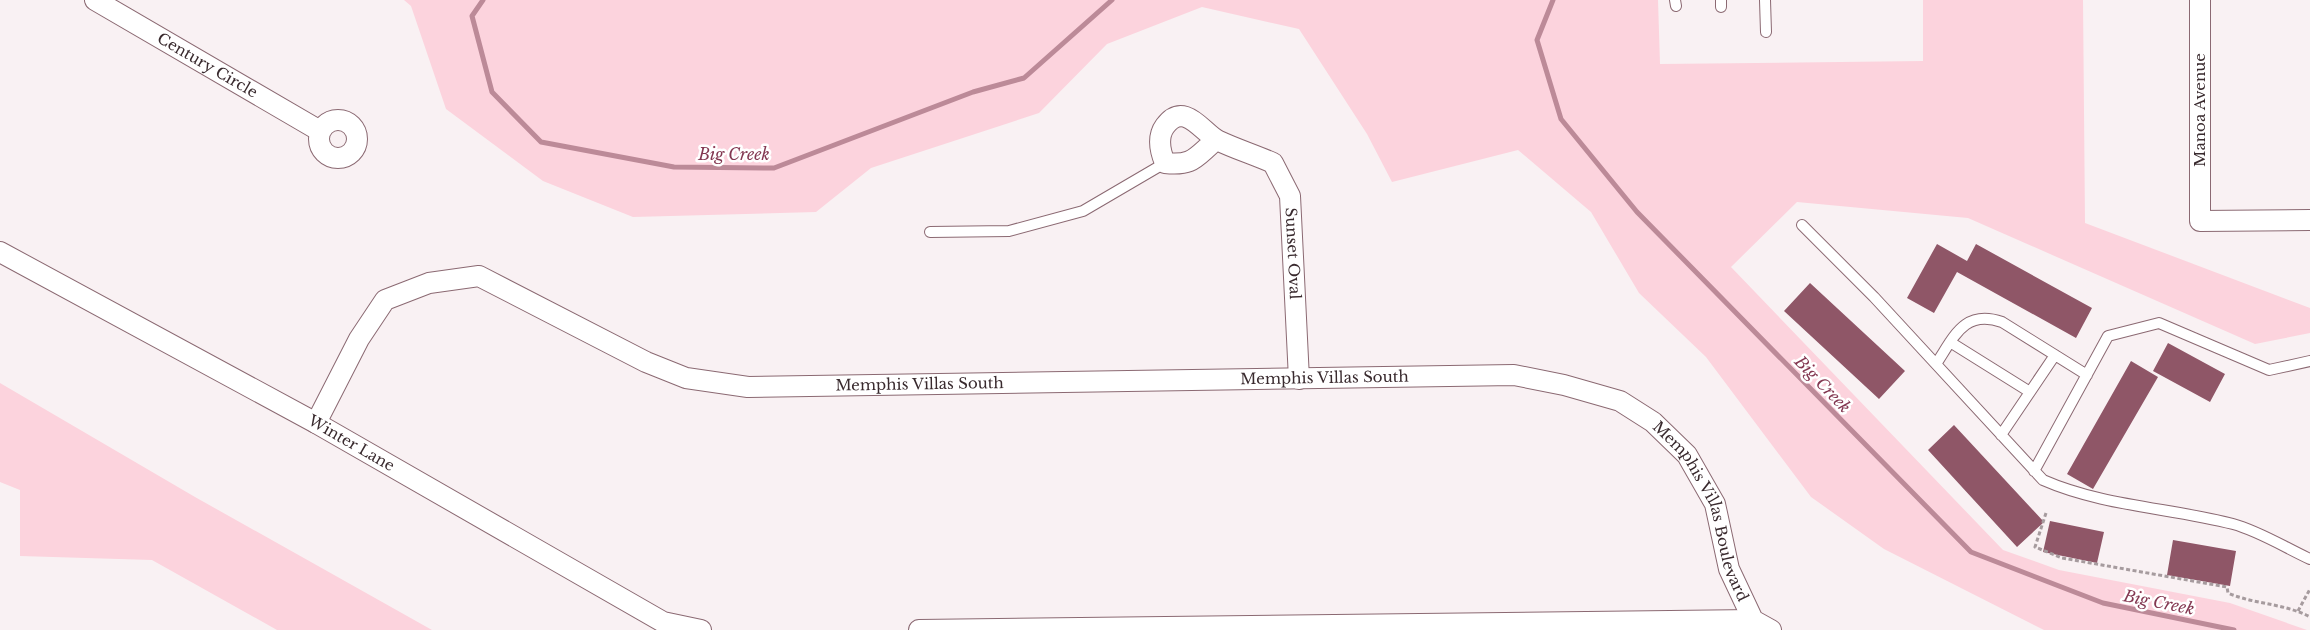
<svg xmlns="http://www.w3.org/2000/svg" width="2310" height="630" viewBox="0 0 2310 630" font-family="'Libre Baskerville',serif">
	<rect width="100%" height="100%" fill="#f9f1f3"/>
	<path fill="#fcd3dd" d="M 404,0 L 1658,0 L 1660,64 L 1923,61 L 1923,0 L 2083,0 L 2085,223 L 2310,308 L 2310,333 L 2255,344 L 1968,218 L 1797,202 L 1731,267 L 2003,550 L 2059,570 L 2230,603 L 2307,630 L 2044,630 L 1884,549 L 1811,497 L 1706,357 L 1639,293 L 1591,212 L 1518,150 L 1392,182 L 1367,134 L 1299,29 L 1202,7 L 1107,44 L 1039,113 L 871,168 L 816,212 L 633,217 L 543,181 L 446,109 L 411,6 Z
		M 0,383 L 195,497 L 432,630 L 277,630 L 152,560 L 20,556 L 20,490 L 0,482 Z"/>
	<g fill="none" stroke-linecap="round" stroke-linejoin="round">
		<path stroke="#bc8a98" stroke-width="5" d="M 483,0 L 472,16 L 492,92 L 541,142 L 674,167 L 774,168 L 973,92 L 1024,78 L 1112,0
			M 1553,0 L 1537,40 L 1561,119 L 1637,212 L 1971,552 L 2103,603 L 2234,630"/>
	</g>
	<path fill="#8f5667" d="M 1937,244 L 1967,261 L 1976,244 L 2092,308 L 2076,338 L 1957,272 L 1934,313 L 1907,298 Z
		M 1810,283 L 1905,371 L 1879,399 L 1784,311 Z
		M 2168,343 L 2225,374 L 2210,402 L 2153,371 Z
		M 2131,361 L 2158,377 L 2093,489 L 2067,474 Z
		M 1954,425 L 2044,522 L 2017,547 L 1928,450 Z
		M 2050,521 L 2104,532 L 2097,563 L 2043,552 Z
		M 2173,540 L 2236,551 L 2230,586 L 2167,575 Z"/>
	<g fill="none" stroke-linecap="round" stroke-linejoin="round">
		<g stroke="#8b6972" stroke-width="12">
			<path id="service" d="M 1675,0 L 1676,6
				M 1721,0 L 1721,7
				M 1765,0 L 1766,32
				M 1802,225 L 1874,297 L 2043,480 C 2102,506 2171,508 2233,524 C 2259,531 2286,548 2310,559
				M 930,232 L 1009,231 L 1083,211 L 1165,163
				M 1950,342 L 2030,392
				M 1936,364 C 1954,337 1964,309 2002,322 L 2087,375
				M 2001,435 L 2055,355
				M 2034,471 L 2108,336 L 2159,323 L 2269,370 L 2310,361"/>
		</g>
		<g stroke="#8b6972" stroke-width="22">
			<g id="minor">
				<path id="s1" d="M 95,0 L 320,131"/>
				<path d="M 2200,0 L 2200,221 L 2310,220"/>
				<circle cx="338" cy="139" r="19"/>
				<path id="s2" d="M 1216,140 C 1195,157 1194,166 1165,163 C 1160,151 1157,137 1165,126 C 1185,99 1204,135 1219,141 C 1236,149 1255,155 1273,163 L 1290,196 L 1299,379"/>
				<path id="s3" d="M 0,252 L 316,423 L 663,622 L 701,630"/>
				<path id="s4" d="M 316,423 L 359,339 L 385,300 L 429,283 L 479,276 L 646,362 L 686,378 L 748,387 L 1514,375 L 1564,385 L 1620,401 L 1653,422 L 1687,455 L 1715,504 L 1729,569 L 1753,620 L 1771,630"/>
				<path d="M 919,630 L 1753,620"/>
			</g>
		</g>
		<path stroke="#a69b9e" stroke-width="3" stroke-dasharray="4 2.5" stroke-linecap="butt" d="M 2046,513 L 2035,547 L 2062,558 L 2227,587 L 2228,593 C 2256,605 2284,603 2310,617
			M 2298,611 L 2310,589"/>
		<use href="#service" stroke="#fff" stroke-width="10"/>
		<use href="#minor" stroke="#fff" stroke-width="20"/>
	</g>
	<g text-anchor="middle" stroke-width="5" stroke-linejoin="round" paint-order="stroke">
		<g font-size="15" fill="#392a2e" stroke="#fff">
			<text dy="5" stroke="none"><textPath href="#s1" startOffset="130">Century Circle</textPath></text>
			<text transform="translate(2200 110) rotate(-90)" y="5">Manoa Avenue</text>
			<text dy="5" stroke="none"><textPath href="#s2" startOffset="316">Sunset Oval</textPath></text>
			<text dy="5" stroke="none"><textPath href="#s4" startOffset="1109">Memphis Villas South</textPath></text>
			<text dy="5" stroke="none"><textPath href="#s4" startOffset="704">Memphis Villas South</textPath></text>
			<text dy="5" stroke="none"><textPath href="#s3" startOffset="400">Winter Lane</textPath></text>
			<text dy="5" stroke="none"><textPath href="#s4" startOffset="1551">Memphis Villas Boulevard</textPath></text>
		</g>
		<g font-size="16" font-style="italic" fill="#833751" stroke="#fff">
			<text x="734" y="160">Big Creek</text>
			<text transform="translate(1823 384) rotate(46)" y="6">Big Creek</text>
			<text transform="translate(2159 602) rotate(11)" y="6">Big Creek</text>
		</g>
	</g>
</svg>
